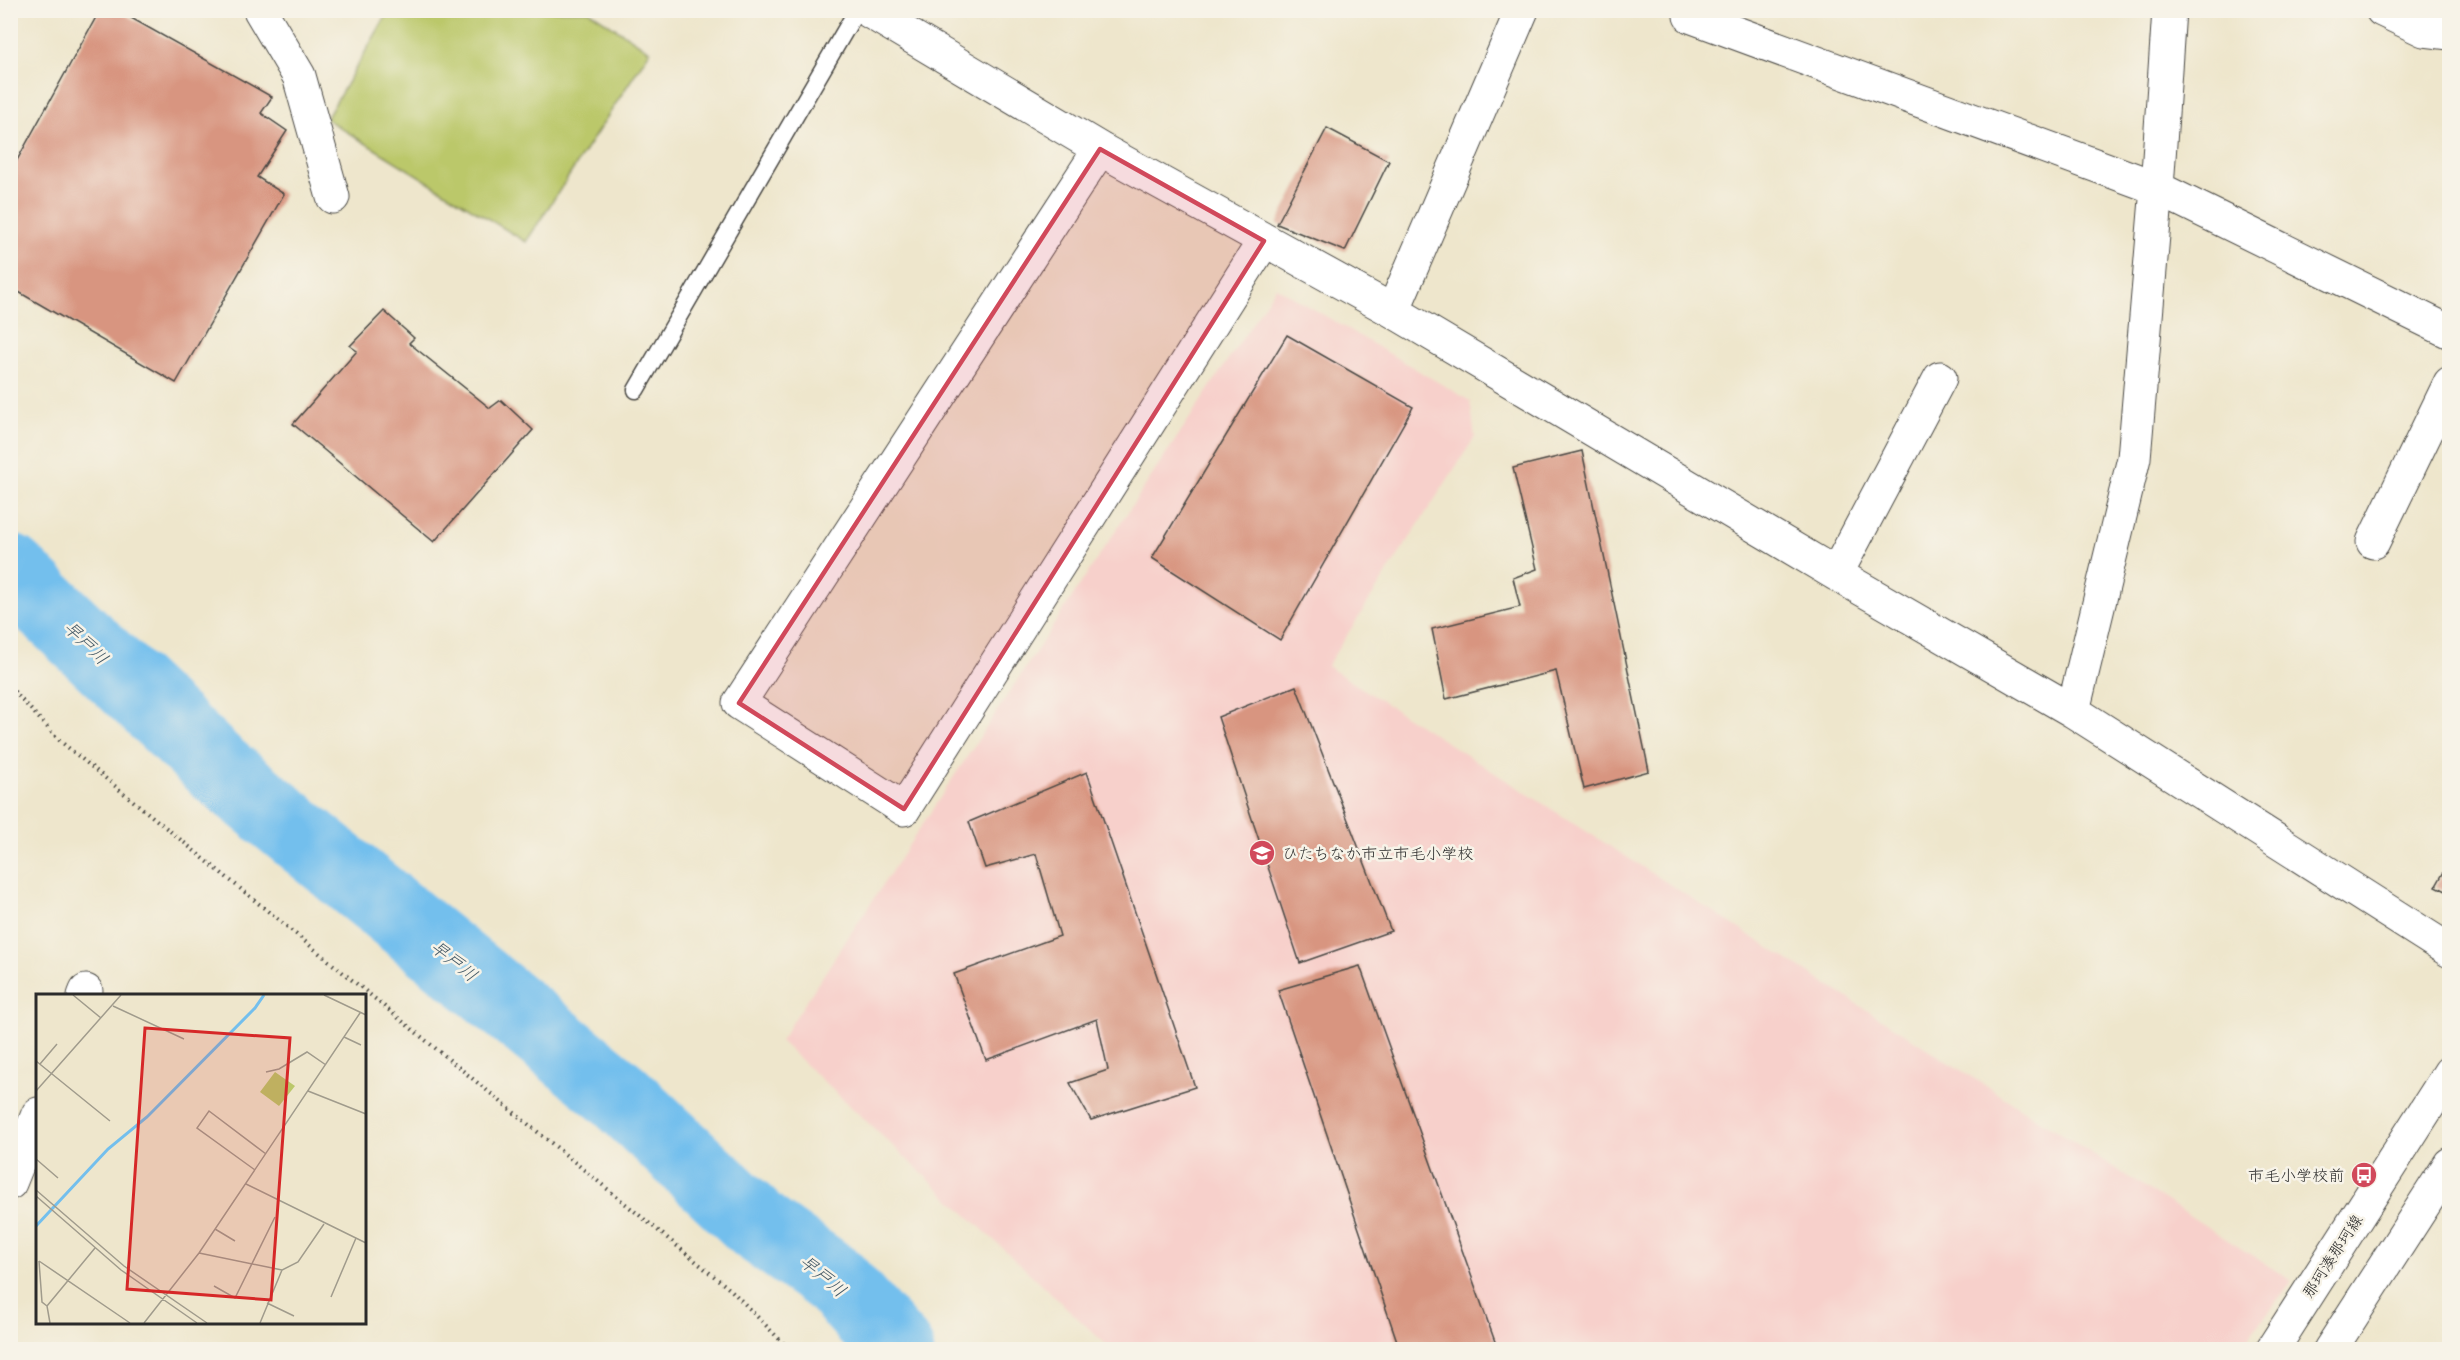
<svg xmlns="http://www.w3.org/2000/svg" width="2460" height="1360" viewBox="0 0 2460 1360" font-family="'Playpen Sans','Klee One',sans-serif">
	<rect width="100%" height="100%" fill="#f7f3e8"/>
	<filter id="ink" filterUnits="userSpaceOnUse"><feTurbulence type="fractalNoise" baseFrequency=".0167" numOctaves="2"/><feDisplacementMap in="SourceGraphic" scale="12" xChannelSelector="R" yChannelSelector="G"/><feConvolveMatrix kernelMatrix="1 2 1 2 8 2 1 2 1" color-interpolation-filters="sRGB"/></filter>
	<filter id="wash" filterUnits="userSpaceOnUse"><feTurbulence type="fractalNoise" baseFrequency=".008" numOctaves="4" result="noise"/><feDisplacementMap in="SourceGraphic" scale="24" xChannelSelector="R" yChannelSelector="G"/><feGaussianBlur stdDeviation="1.35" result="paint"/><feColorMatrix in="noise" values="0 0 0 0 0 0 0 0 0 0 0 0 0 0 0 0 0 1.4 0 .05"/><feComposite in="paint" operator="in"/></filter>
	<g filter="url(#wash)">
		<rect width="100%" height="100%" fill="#eee6cc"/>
		<path fill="#f7d0cb" d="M 1276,287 L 1470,401 L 1475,437 L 1327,666 L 2292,1281 L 2240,1349 L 1111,1349 L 780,1041 Z"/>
		<path fill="#bbc86a" stroke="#737a4a" stroke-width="1.5" d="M 389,11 L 589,11 L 650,51 L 526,242 L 326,119 Z"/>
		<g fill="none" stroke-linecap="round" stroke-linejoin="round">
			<path stroke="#73bfed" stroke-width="74" d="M 10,571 L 216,767 L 619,1095 L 759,1227 L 833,1279 L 897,1350"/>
		</g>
		<g id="blocks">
			<path fill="#d89580" d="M 100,10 L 117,10 L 272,97 L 261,113 L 287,131 L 257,177 L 284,194 L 176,383 L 10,287 L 10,173 Z
				M 1327,128 L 1389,161 L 1345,251 L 1277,224 Z
				M 384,311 L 414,338 L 409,343 L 490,408 L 501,400 L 533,430 L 434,542 L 293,424 L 357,351 L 350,346 Z
				M 1287,335 L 1413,407 L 1280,640 L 1152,558 Z
				M 1582,451 L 1649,771 L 1584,789 L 1556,671 L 1446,699 L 1432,629 L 1520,607 L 1513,578 L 1537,569 L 1513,468 Z
				M 1296,686 L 1391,931 L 1300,963 L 1218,717 Z
				M 1087,772 L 1195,1087 L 1091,1120 L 1070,1083 L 1108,1070 L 1097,1019 L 986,1060 L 954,974 L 1060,936 L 1036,854 L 985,868 L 969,822 Z
				M 2450,861 L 2450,893 L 2436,886 Z
				M 1360,966 L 1498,1350 L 1400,1350 L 1278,990 Z"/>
		</g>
	</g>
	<g filter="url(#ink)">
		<use href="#blocks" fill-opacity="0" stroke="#484743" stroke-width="1.5"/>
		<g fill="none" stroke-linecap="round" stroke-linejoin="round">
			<g stroke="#484743" stroke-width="19">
				<path id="service" d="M 636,390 L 857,10"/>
			</g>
			<g stroke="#484743" stroke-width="35">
				<path id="minor" d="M 260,10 L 299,76 L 333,197
					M 867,10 L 1100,149 L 1393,311 L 1836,574 L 2073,711 L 2450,951
					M 2382,10 L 2424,30 L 2450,33
					M 1690,16 L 2157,188 L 2450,332
					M 1100,149 L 739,703 L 904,809 L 1264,241
					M 1393,311 L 1522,10
					M 2373,542 L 2450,383
					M 1836,574 L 1940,378
					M 2073,711 L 2134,458 L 2157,188 L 2169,10
					M 84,996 L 86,991
					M 10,1183 L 38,1114"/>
			</g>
			<g stroke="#484743" stroke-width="35">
				<path id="primary" d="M 2272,1350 L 2450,1072
					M 2330,1350 L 2450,1164"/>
			</g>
			<path stroke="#484743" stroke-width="4" stroke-dasharray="1.5 4.5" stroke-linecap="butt" d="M 10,687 L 60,741 L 732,1291 L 790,1350"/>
			<use href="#service" stroke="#fff" stroke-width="16"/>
			<use href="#minor" stroke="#fff" stroke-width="33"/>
			<use href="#primary" stroke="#fff" stroke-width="33"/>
		</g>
	</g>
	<path fill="#d1495b" fill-opacity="0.2" stroke="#d1495b" stroke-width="4.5" stroke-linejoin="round" d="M 1100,149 L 1264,241 L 904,809 L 739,703 Z"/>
	<defs>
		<g id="school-disc" transform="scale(1.35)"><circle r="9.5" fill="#d1495b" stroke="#f7f3e8"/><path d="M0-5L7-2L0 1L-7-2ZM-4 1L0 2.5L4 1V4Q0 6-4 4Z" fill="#fff"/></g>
		<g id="bus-disc" transform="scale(1.35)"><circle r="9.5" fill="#d1495b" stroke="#f7f3e8"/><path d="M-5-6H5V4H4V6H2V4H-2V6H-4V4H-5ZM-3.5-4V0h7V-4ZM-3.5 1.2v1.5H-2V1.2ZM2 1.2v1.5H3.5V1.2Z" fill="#fff"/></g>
	</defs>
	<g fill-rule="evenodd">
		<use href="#school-disc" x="1262" y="853"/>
		<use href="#bus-disc" x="2364" y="1175"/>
	</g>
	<g text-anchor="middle" stroke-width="5" stroke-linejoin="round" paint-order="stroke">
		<g font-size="16" fill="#2b2b2b" stroke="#f7f3e8" text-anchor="start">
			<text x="1282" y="859">ひたちなか市立市毛小学校</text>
			<text x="2344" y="1181" text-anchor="end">市毛小学校前</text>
		</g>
		<g font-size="16" fill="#2b2b2b" stroke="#f7f3e8">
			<text transform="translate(2332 1256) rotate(-57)" y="6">那珂湊那珂線</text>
		</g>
		<g font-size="18" font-style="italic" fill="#415765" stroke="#f7f3e8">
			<text transform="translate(86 643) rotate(44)" y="6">早戸川</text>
			<text transform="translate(454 961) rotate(39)" y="6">早戸川</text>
			<text transform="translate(823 1276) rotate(40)" y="6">早戸川</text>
		</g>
	</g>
	<g transform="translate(36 994)">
		<rect width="330" height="330" fill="#eee6cc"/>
		<path d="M 239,78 L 259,92 L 243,112 L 224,98 Z" fill="#bbc86a"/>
		<path fill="none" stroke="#73bfed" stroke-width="3" d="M 0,232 L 72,155 L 111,123 L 219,14 L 228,1"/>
		<path fill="none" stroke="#a09b8c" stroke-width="1.5" d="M 37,1 L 65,24M 288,1 L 330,21M 77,12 L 148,45M 308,43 L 325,51M 0,67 L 74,127M 4,70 L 21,50M 230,78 L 243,75 L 271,58 L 290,71M 0,97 L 85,1M 272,97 L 330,120M 0,165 L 22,184M 219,176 L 161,134 L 173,117 L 230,160M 210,190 L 330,249M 0,196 L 88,272 L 171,329M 0,202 L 85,276 L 161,329M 179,235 L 199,247M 163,259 L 246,276M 3,267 L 94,329M 3,267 L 6,308 L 11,312M 178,292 L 199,304 L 239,223M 295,303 L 320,244M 231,309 L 258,322M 14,329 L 11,312 L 59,254M 108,329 L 163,259 L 324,19M 224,329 L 246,276 L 262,268 L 288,230"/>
		<path fill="#d62828" fill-opacity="0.15" stroke="#d62828" stroke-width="3" d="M 109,34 L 254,44 L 235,306 L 91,295 Z"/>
		<rect width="330" height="330" fill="none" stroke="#2b2b2b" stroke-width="3"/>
	</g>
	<rect width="2460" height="1360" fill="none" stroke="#f7f3e8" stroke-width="36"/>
</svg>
